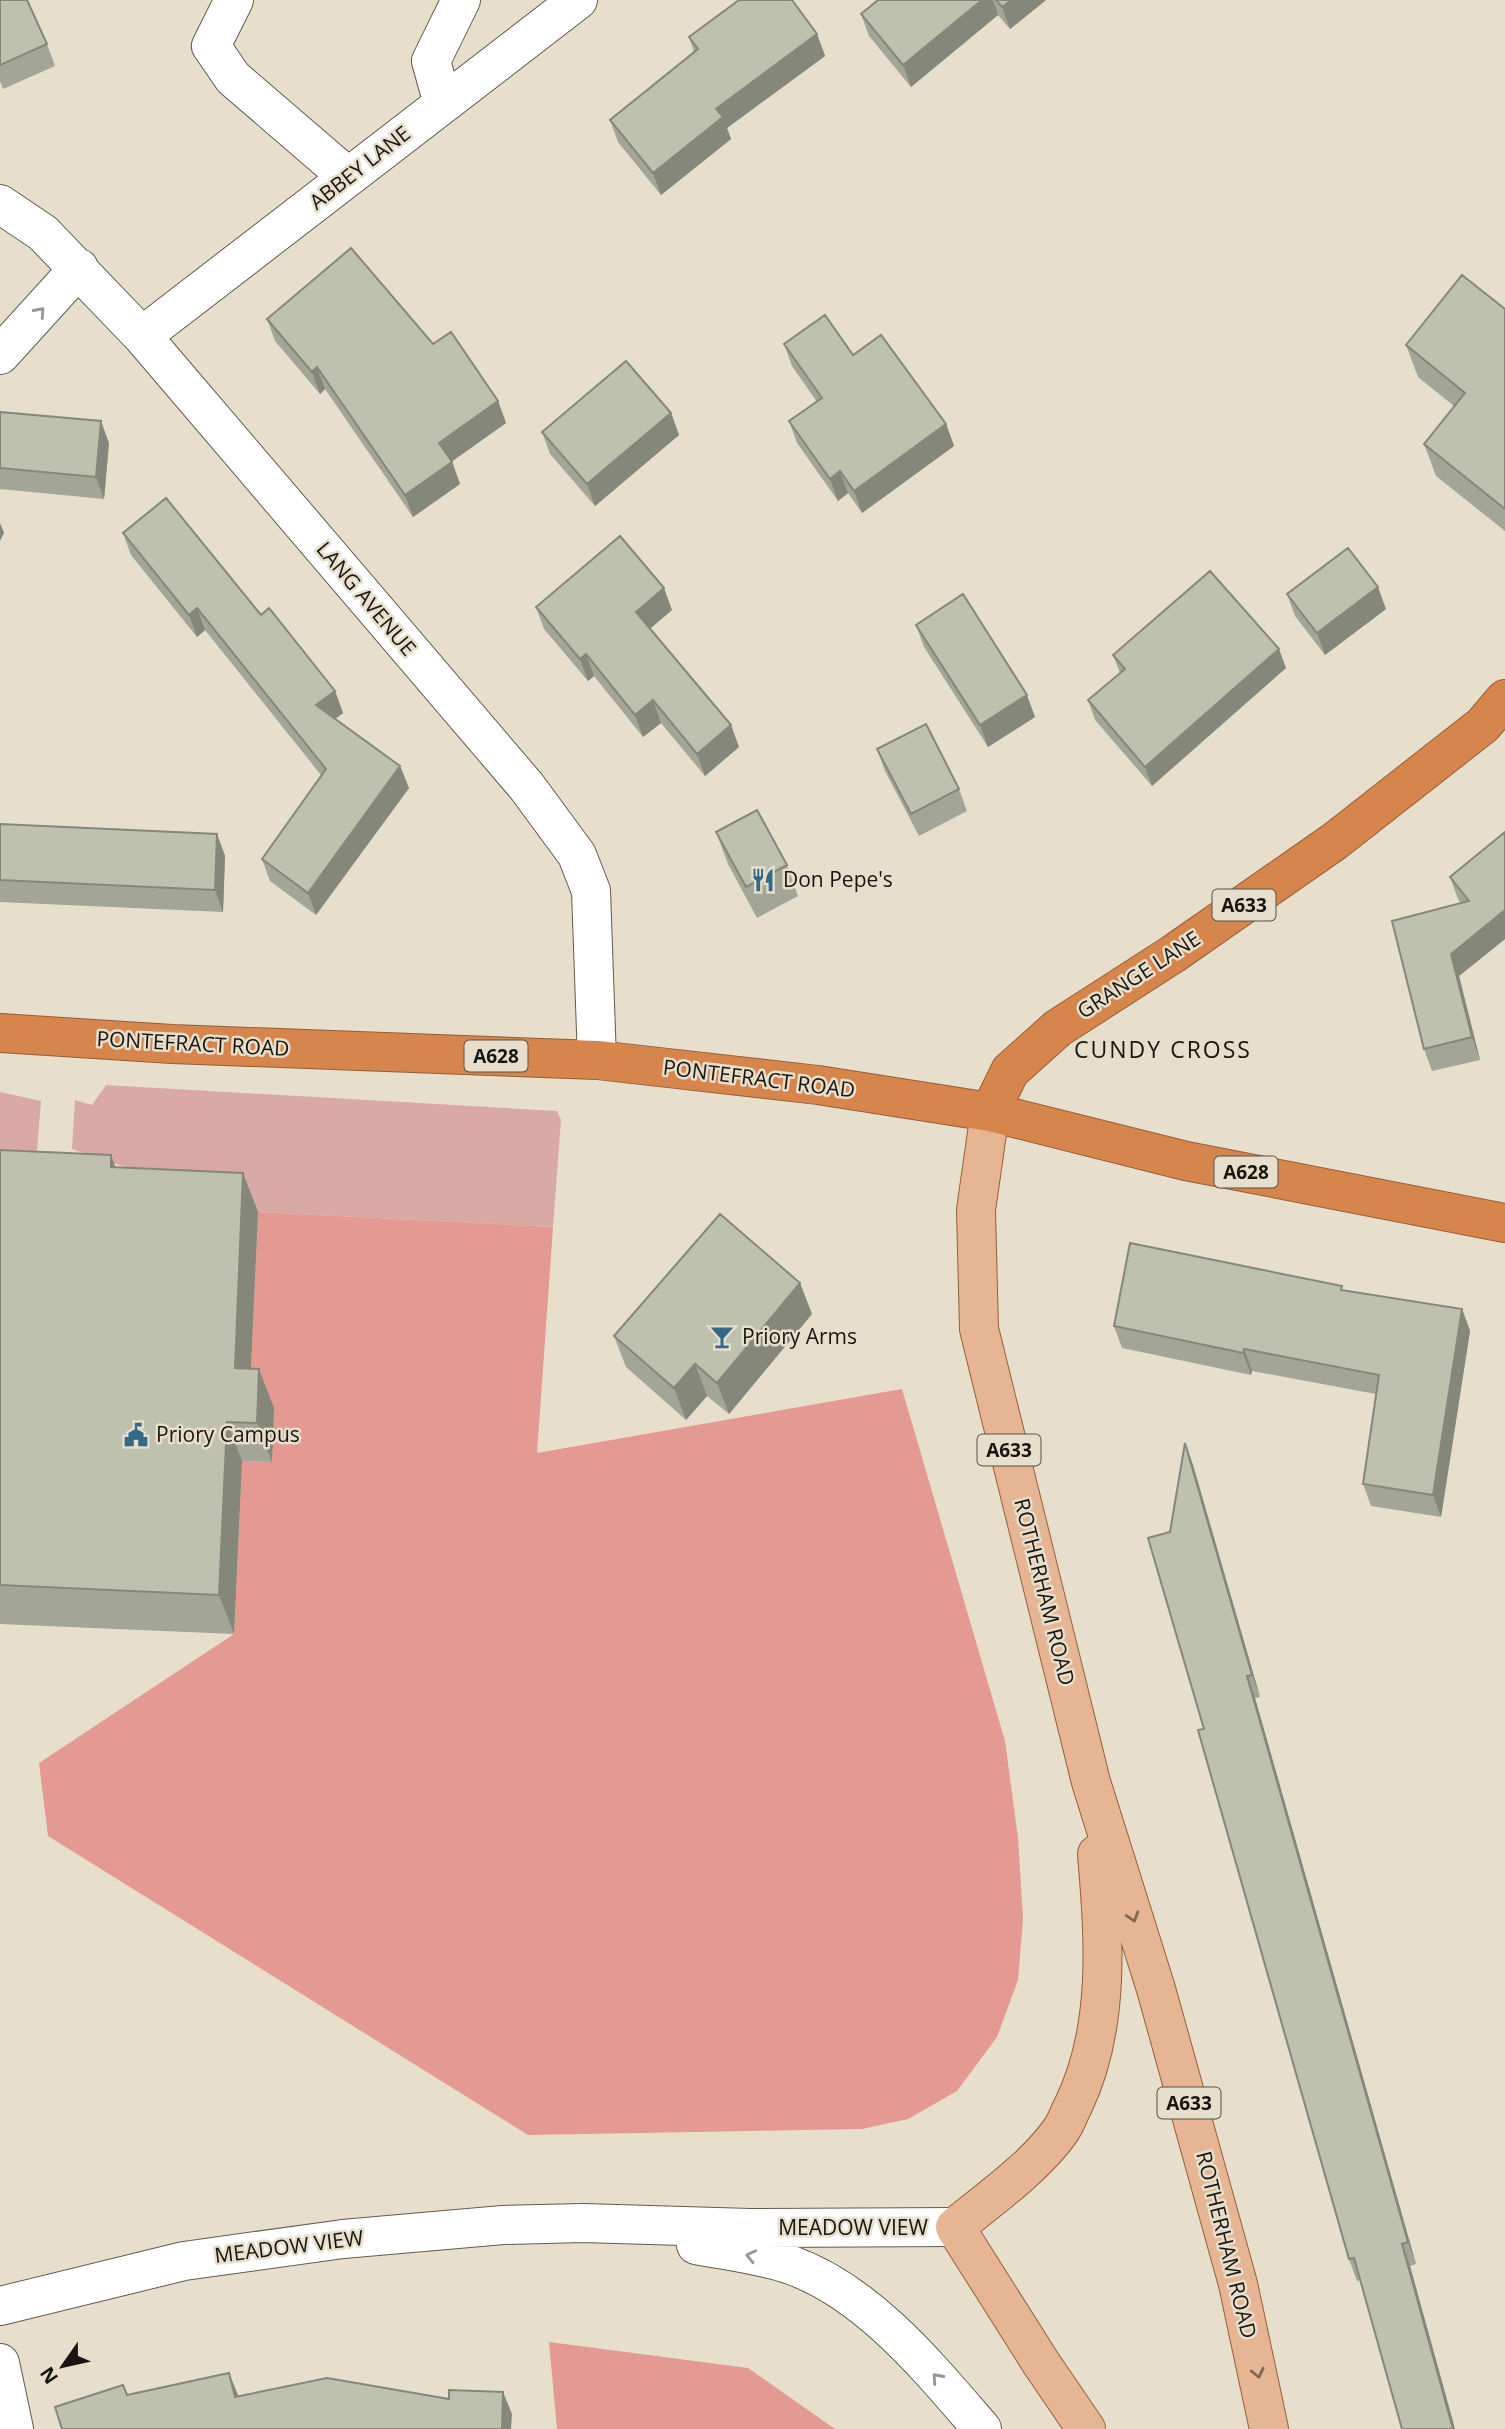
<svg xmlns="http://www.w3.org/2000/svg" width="1505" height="2429" viewBox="0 0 1505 2429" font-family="'Open Sans',sans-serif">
	<rect width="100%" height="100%" fill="#e7decc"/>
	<path fill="#d8a9a5" d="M 106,1085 L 557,1111 L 561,1120 L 553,1227 L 258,1212 L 72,1149 L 75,1100 L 92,1105 Z
		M 0,1092 L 41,1101 L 37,1150 L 28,1162 L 0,1175 Z"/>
	<path fill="#e49993" d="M 258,1212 L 553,1227 L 537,1453 L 902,1389 L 1005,1741 L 1018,1838 L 1023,1919 L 1018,1980 L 997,2037 L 957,2091 L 908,2119 L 862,2129 L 528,2135 L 48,1836 L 39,1763 L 234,1634 L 242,1461 L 272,1462 L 273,1409 L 249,1407 Z
		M 549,2342 L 748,2368 L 835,2429 L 557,2429 Z"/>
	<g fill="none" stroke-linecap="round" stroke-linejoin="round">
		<g stroke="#635b4c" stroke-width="40">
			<path id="minor" d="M 234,0 L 211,46 L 233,78 L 348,177
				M 443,104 L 431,61 L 461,0
				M 0,204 L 43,233 L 142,336 L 527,787 L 577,855 L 591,891 L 597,1060
				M 142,336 L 578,0
				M 0,355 L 79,268
				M 696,2245 C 727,2251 761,2255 791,2265 C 869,2293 930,2369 982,2429
				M 0,2306 L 184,2261 L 343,2239 L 503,2225 L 583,2223 L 750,2228 L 955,2227
				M 0,2363 L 14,2429"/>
		</g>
		<g stroke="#945f38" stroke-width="40">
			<path id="major" d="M 990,1112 L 976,1210 L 979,1329 L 1091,1782 L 1156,1989 L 1238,2284 L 1269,2429
				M 1086,2429 L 1041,2363 L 955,2227 C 990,2199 1036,2166 1061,2130 C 1066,2123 1069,2113 1073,2106 C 1111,2028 1104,1938 1097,1854"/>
		</g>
		<g stroke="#945f38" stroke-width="40">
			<path id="highway" d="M 0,1033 L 172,1044 L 597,1060 L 818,1085 L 990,1112 L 1186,1161 L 1505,1223
				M 990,1112 L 1010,1071 L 1058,1028 L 1173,954 L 1335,841 L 1483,725 L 1505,699"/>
		</g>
		<use href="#minor" stroke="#fff" stroke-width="38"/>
		<use href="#major" stroke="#e6b694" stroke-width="38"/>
		<use href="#highway" stroke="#d6864d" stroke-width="38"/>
	</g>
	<path fill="#a3a696" d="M 0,0 L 47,44 L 55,66 L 3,89 L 0,81 Z
		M 878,0 L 1046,0 L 1010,29 L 998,15 L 911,87 L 869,36 L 861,14 Z
		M 817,34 L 825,56 L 727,128 L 731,139 L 661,195 L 618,142 L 610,120 L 694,52 L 689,37 Z
		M 1505,309 L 1505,531 L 1436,476 L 1424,444 L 1454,406 L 1418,377 L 1406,345 Z
		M 267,319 L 433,344 L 498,401 L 506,423 L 452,461 L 460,484 L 413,517 L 325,389 L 320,394 L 275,341 Z
		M 784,344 L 853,355 L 946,424 L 954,446 L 862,513 L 848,493 L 838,501 L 797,443 L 789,421 L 817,402 L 792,366 Z
		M 0,412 L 109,443 L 104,499 L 0,489 Z
		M 671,413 L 679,435 L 595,506 L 550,454 L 542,432 Z
		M 123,533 L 261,615 L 335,691 L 343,713 L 335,719 L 400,766 L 409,788 L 316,915 L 270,881 L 262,859 L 321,775 L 205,630 L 197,637 L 131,555 Z
		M 1287,594 L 1386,609 L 1325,655 L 1295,616 Z
		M 536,607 L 672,610 L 650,628 L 739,747 L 705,776 L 661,723 L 643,737 L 594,676 L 588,681 L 544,629 Z
		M 916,625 L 1035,717 L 988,747 L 924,647 Z
		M 1113,655 L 1286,668 L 1152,786 L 1095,720 L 1088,700 L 1120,673 Z
		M 877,749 L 959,789 L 967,811 L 919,836 L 885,771 Z
		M 0,824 L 217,834 L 225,856 L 223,912 L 0,902 Z
		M 716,832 L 787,865 L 798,896 L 757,918 L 728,864 Z
		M 1505,832 L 1505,939 L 1459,976 L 1480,1060 L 1432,1071 L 1424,1049 L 1461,903 L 1458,899 L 1450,877 Z
		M 0,1150 L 116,1167 L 243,1173 L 258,1212 L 251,1369 L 274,1408 L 272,1462 L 242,1461 L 234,1634 L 0,1624 Z
		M 1344,1290 L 1462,1309 L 1470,1331 L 1441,1517 L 1371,1506 L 1363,1484 L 1376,1394 L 1252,1371 L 1251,1375 L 1122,1348 L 1114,1326 Z
		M 812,1314 L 729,1414 L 707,1396 L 686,1420 L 626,1367 L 614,1336 Z
		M 1185,1443 L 1193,1465 L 1260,1697 L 1255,1698 L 1416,2264 L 1410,2266 L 1455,2429 L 1402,2429 L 1360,2280 L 1357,2281 L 1349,2259 L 1204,1729 L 1170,1532 Z"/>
	<path fill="#85877a" d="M 982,0 L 993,0 L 998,15 L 911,87 L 903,65 Z
		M 1011,0 L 1046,0 L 1010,29 L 1002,7 Z
		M 817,34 L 825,56 L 727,128 L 731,139 L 661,195 L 653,173 L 716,109 Z
		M 317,367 L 325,389 L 320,394 L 312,372 Z
		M 498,401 L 506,423 L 447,465 L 439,443 Z
		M 671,413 L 679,435 L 595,506 L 587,484 Z
		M 101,421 L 109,443 L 104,499 L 96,477 Z
		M 946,424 L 954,446 L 862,513 L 854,491 Z
		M 452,462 L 460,484 L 413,517 L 405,495 Z
		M 840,471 L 848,493 L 838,501 L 830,479 Z
		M 0,523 L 4,533 L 0,541 Z
		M 1378,587 L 1386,609 L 1325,655 L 1317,633 Z
		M 664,588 L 672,610 L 644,634 L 636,612 Z
		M 197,608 L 205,630 L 197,637 L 189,615 Z
		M 1279,649 L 1286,668 L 1152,786 L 1145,767 Z
		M 586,654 L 594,676 L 588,681 L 580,659 Z
		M 335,691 L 343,713 L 324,727 L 316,705 Z
		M 1027,695 L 1035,717 L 988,747 L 980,725 Z
		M 653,700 L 661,723 L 643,737 L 635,715 Z
		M 731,725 L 739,747 L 705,776 L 697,754 Z
		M 400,766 L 409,788 L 316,915 L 308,893 Z
		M 217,834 L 225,856 L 223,912 L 215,890 Z
		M 1505,910 L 1505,939 L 1459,976 L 1480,1060 L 1472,1037 L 1451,954 Z
		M 111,1155 L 126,1194 L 111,1167 Z
		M 243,1173 L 258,1212 L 249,1407 L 235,1368 Z
		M 800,1283 L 812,1314 L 729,1414 L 717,1383 Z
		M 1462,1309 L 1470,1331 L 1441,1517 L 1433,1495 Z
		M 1244,1349 L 1252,1371 L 1251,1375 L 1243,1353 Z
		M 695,1364 L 707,1396 L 686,1420 L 674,1388 Z
		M 259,1369 L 274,1408 L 272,1462 L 257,1423 Z
		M 227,1422 L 242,1461 L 234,1634 L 219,1595 Z
		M 1185,1443 L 1193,1465 L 1260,1697 L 1252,1675 Z
		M 1247,1676 L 1255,1698 L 1416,2264 L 1408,2242 Z
		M 1402,2244 L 1410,2266 L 1455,2429 L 1453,2429 Z
		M 229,2373 L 238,2395 L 243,2419 L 235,2397 Z
		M 503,2392 L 512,2414 L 511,2429 L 502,2429 Z"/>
	<path fill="#bec1ae" stroke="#85877a" stroke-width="2" d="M 0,0 L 27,0 L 47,44 L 0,65 Z
		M 739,0 L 792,0 L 817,34 L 716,109 L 723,117 L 653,173 L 610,120 L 698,49 L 689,37 Z
		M 878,0 L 982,0 L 903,65 L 861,14 Z
		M 996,0 L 1011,0 L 1002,7 Z
		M 351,248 L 433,344 L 451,332 L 498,401 L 439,443 L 452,462 L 405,495 L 317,367 L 312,372 L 267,319 Z
		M 1462,275 L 1505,309 L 1505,509 L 1424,444 L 1465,393 L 1406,345 Z
		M 825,315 L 853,355 L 881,335 L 946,424 L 854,491 L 840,471 L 830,479 L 789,421 L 822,398 L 784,344 Z
		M 626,361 L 671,413 L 587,484 L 542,432 Z
		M 0,412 L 101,421 L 96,477 L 0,468 Z
		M 166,498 L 261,615 L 269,608 L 335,691 L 316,705 L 400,766 L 308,893 L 262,859 L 326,769 L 197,608 L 189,615 L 123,533 Z
		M 620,536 L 664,588 L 636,612 L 731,725 L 697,754 L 653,700 L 635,715 L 586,654 L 580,659 L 536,607 Z
		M 1348,548 L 1378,587 L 1317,633 L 1287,594 Z
		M 1210,571 L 1279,649 L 1145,767 L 1088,700 L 1125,669 L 1113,655 Z
		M 963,594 L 1027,695 L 980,725 L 916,625 Z
		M 926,724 L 959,789 L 911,814 L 877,749 Z
		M 757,810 L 787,865 L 746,887 L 716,832 Z
		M 0,824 L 217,834 L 215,890 L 0,880 Z
		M 1505,832 L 1505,910 L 1451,954 L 1472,1037 L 1424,1049 L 1392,921 L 1469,901 L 1450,877 Z
		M 0,1150 L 111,1155 L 111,1167 L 243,1173 L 235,1368 L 259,1369 L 257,1423 L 227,1422 L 219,1595 L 0,1585 Z
		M 720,1214 L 800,1283 L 717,1383 L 695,1364 L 674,1388 L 614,1336 Z
		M 1130,1243 L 1342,1286 L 1341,1290 L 1462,1309 L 1433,1495 L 1363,1484 L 1379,1375 L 1244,1349 L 1243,1353 L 1114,1326 Z
		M 1185,1443 L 1252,1675 L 1247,1676 L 1408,2242 L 1402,2244 L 1453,2429 L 1402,2429 L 1354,2258 L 1349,2259 L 1198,1730 L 1204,1729 L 1148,1538 L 1170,1532 Z
		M 229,2373 L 235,2397 L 327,2378 L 449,2399 L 449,2390 L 503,2392 L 502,2429 L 62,2429 L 55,2407 L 123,2385 L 127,2395 Z"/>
	<defs><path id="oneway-chevron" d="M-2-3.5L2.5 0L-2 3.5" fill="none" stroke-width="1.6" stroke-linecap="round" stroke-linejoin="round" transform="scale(1.75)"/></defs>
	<g stroke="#989693">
		<use href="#oneway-chevron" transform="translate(40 312) rotate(-48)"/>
		<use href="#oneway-chevron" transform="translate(751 2256) rotate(-167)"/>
		<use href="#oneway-chevron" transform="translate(937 2378) rotate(-132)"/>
	</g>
	<g stroke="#806652">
		<use href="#oneway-chevron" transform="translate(1133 1917) rotate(73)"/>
		<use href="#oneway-chevron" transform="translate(1258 2373) rotate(77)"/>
	</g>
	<defs>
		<g id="restaurant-bare" transform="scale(1.89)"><path d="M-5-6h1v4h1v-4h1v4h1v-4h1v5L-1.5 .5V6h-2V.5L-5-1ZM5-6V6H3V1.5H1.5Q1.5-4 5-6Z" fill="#336a85" stroke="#e7decc" stroke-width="2.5" paint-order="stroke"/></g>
		<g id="bar-bare" transform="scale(1.89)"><path d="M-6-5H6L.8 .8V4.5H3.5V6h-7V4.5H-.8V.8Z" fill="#336a85" stroke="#e7decc" stroke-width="2.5" paint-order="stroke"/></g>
		<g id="civic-bare" transform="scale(1.89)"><path d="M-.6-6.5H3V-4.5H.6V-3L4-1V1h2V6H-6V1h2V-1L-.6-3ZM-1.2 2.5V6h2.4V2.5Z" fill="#336a85" stroke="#e7decc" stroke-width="2.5" paint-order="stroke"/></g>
	</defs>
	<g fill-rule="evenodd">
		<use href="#restaurant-bare" x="763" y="880"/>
		<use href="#bar-bare" x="722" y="1337"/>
		<use href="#civic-bare" x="136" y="1435"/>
	</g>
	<g text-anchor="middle" stroke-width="5" stroke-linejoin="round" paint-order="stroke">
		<g fill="#e7decc" stroke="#575248" stroke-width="2">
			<rect x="1212.5" y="889.5" width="63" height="31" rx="5"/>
			<rect x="464.5" y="1040.5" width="63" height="31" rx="5"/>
			<rect x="1214.5" y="1156.5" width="63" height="31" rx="5"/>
			<rect x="977.5" y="1434.5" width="63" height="31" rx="5"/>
			<rect x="1157.5" y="2087.5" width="63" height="31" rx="5"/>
		</g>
		<g font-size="19" font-weight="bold" fill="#191610">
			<text x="1244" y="912">A633</text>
			<text x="496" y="1063">A628</text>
			<text x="1246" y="1179">A628</text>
			<text x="1009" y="1457">A633</text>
			<text x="1189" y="2110">A633</text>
		</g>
		<g font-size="21" fill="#191610" stroke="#e7decc">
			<text transform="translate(360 168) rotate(-38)" y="7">ABBEY LANE</text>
			<text transform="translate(366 599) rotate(50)" y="7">LANG AVENUE</text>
			<text transform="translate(1139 975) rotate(-33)" y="7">GRANGE LANE</text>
			<text transform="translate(193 1044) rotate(3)" y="7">PONTEFRACT ROAD</text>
			<text transform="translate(759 1079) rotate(7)" y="7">PONTEFRACT ROAD</text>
			<text transform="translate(1044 1592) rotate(76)" y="7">ROTHERHAM ROAD</text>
			<text x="853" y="2235">MEADOW VIEW</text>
			<text transform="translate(1226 2245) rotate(76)" y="7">ROTHERHAM ROAD</text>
			<text transform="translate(289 2247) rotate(-7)" y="7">MEADOW VIEW</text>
		</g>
		<g font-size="21" fill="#191610" stroke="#e7decc" text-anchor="start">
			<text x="783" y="887">Don Pepe's</text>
			<text x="742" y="1344">Priory Arms</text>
			<text x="156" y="1442">Priory Campus</text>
		</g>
		<g font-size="23" letter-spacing="2" fill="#191610" stroke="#e7decc">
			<text x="1163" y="1058">CUNDY CROSS</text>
		</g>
	</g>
	<g transform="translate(63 2366) rotate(236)" stroke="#e7decc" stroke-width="5" paint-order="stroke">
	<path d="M0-5L12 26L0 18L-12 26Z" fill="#191610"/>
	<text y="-10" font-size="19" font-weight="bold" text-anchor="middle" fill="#191610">N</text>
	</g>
</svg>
